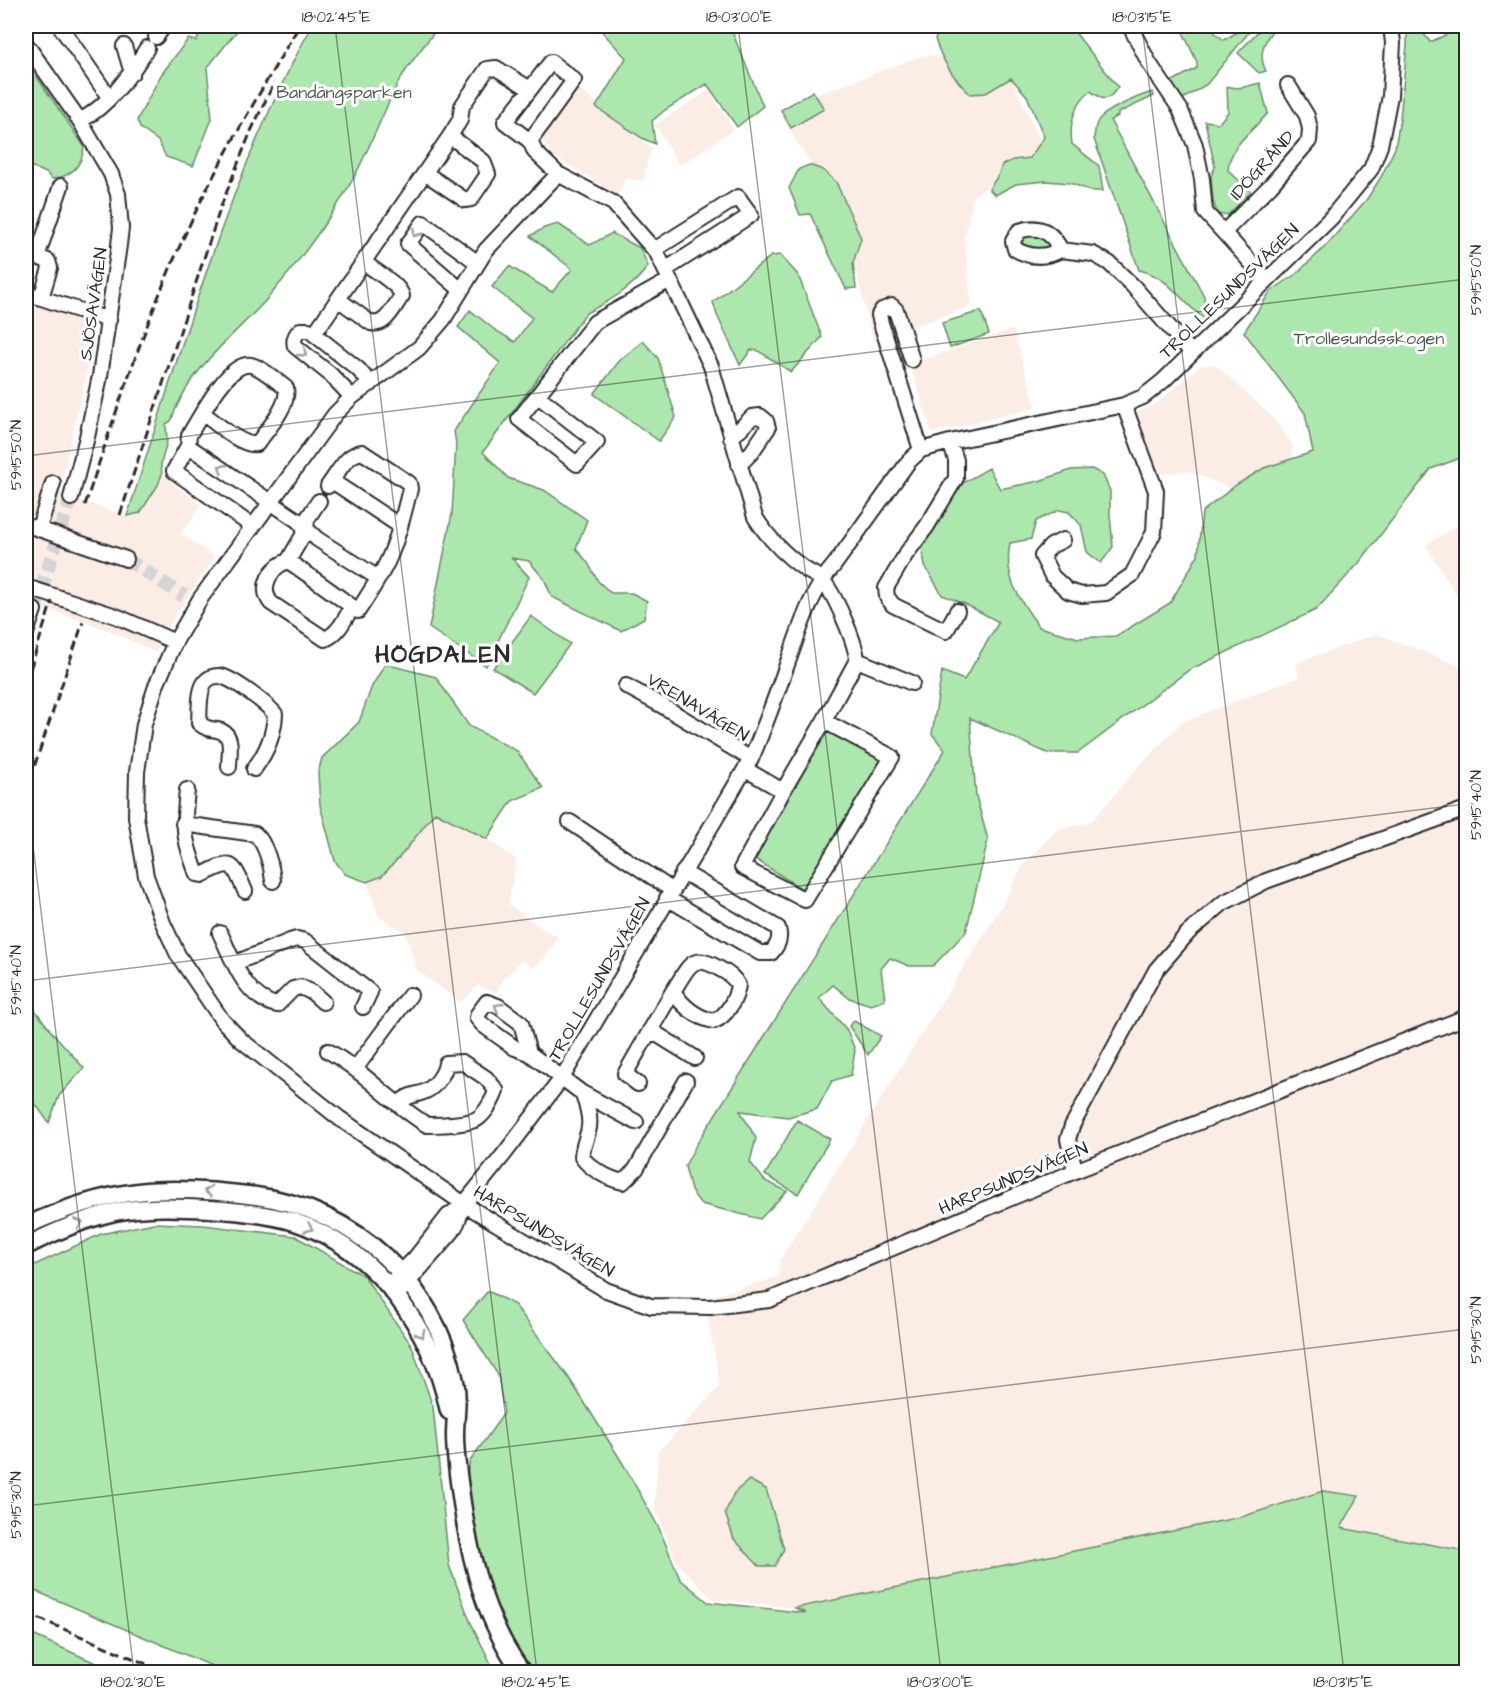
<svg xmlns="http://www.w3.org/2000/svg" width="1492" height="1698" viewBox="0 0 1492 1698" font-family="'Architects Daughter',sans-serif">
	<rect width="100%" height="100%" fill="#fff"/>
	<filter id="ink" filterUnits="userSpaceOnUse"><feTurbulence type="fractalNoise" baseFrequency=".0167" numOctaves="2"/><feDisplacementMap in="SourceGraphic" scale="12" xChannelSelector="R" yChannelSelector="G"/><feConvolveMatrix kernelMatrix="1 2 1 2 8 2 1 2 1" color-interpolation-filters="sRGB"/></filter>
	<g filter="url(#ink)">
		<path fill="#fcece6" d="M 924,55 L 1005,65 L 1045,151 L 974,195 L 964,238 L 972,306 L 873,340 L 842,214 L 783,119 L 784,107 Z
			M 574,85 L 651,148 L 643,180 L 625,179 L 618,195 L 552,155 L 538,134 Z
			M 709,90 L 734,129 L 680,166 L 655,125 Z
			M 26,289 L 98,313 L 94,339 L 59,493 L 127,516 L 140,513 L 158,485 L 162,474 L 201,505 L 181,534 L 215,557 L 170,623 L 156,653 L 111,631 L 26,602 Z
			M 1013,329 L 1036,408 L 932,433 L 910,364 Z
			M 1215,364 L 1273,418 L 1293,445 L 1292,463 L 1252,485 L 1229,488 L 1189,471 L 1154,474 L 1135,465 L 1125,417 L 1156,404 L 1200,366 Z
			M 1466,520 L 1466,611 L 1426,545 Z
			M 1377,634 L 1461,666 L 1466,670 L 1466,1551 L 1340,1527 L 1323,1491 L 1241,1517 L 795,1608 L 713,1599 L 677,1564 L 655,1507 L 658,1452 L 720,1386 L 705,1298 L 779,1277 L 780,1260 L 1002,906 L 1022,867 L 1056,831 L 1092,821 L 1133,773 L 1182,722 L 1299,677 L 1296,663 Z
			M 435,812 L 487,839 L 517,860 L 508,904 L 544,930 L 559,937 L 543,960 L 536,966 L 531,967 L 522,960 L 504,978 L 496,993 L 478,985 L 461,1003 L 417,970 L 405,932 L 379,917 L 367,882 L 383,876 L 404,852 Z"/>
		<path fill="#ace7ad" stroke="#6c896c" stroke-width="1.5" d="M 204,26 L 241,26 L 207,68 L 212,119 L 193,166 L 166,157 L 158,141 L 140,128 L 137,120 L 161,75 L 188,39 L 196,41 Z
			M 312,26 L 439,26 C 425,45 408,64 397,85 C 377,126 362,169 336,207 C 316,238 293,269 268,298 C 233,337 188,369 171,421 L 166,424 L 167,441 L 161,464 L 162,474 L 158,485 L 140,513 L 127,516 C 182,350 227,179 312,26 Z
			M 597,26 L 735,26 L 731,29 L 763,106 L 737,127 L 707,84 L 665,110 L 652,121 L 655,144 L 642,138 L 596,107 L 626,58 Z
			M 941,26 L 1070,26 L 1118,87 L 1110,97 L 1103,99 L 1090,91 C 1074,105 1069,124 1072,144 L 1099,166 L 1103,191 L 1092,191 L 1070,183 L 1046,181 L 1016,184 L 995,195 L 989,189 L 999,174 L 1002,165 L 1013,160 L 1030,158 L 1044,137 L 1027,96 L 1011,78 L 986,93 L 970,94 C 953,78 942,61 935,39 Z
			M 1180,26 L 1211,26 L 1214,32 L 1224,40 L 1241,30 L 1241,26 L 1254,26 L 1207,84 L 1183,99 L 1169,83 L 1197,68 L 1197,62 Z
			M 1263,26 L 1276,26 C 1265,39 1257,54 1266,71 L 1259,73 L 1238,53 Z
			M 1407,26 L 1418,26 L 1430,42 L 1466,26 L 1466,456 L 1431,469 L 1359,563 L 1316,610 L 1189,670 L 1078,753 L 1047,753 L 970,718 L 976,796 L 988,840 L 966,932 L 933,966 L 909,966 L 890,958 L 881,969 L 885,1000 L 871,1005 L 849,998 L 833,985 L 819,998 L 847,1030 L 855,1050 L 851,1075 L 832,1081 L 817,1109 L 788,1117 L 740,1111 L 756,1138 L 750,1162 L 765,1181 L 787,1191 L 760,1219 L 701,1204 L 691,1191 L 685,1166 L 696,1145 L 945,750 L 932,734 L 942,671 L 964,680 L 999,622 L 965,604 L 942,595 L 925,566 L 921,543 L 941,506 L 961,484 L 989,468 L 1000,489 L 1039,481 L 1071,470 L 1092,469 L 1103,475 L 1110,491 L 1110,515 L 1113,547 L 1101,563 L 1087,552 L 1081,525 L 1069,512 L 1059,510 L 1036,521 L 1031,539 L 1010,543 C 1003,579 1020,599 1039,627 L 1078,638 L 1116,636 L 1170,603 L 1198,555 L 1202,512 L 1236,485 L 1264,468 L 1313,452 L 1305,413 L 1244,332 L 1270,292 L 1296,274 L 1323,249 L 1367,199 L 1381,177 L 1395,148 L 1400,119 L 1407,45 Z
			M 26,61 L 84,146 C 83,165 71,177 52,179 L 46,173 L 26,164 Z
			M 1260,83 L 1268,113 C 1252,132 1230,144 1228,170 L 1251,192 L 1229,214 L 1221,215 L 1217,213 L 1213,201 L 1211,176 L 1215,167 L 1205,121 L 1219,123 L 1228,112 L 1227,86 C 1239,90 1248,86 1260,83 Z
			M 813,91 L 824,109 L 791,128 L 781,110 Z
			M 1153,92 L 1154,96 L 1118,113 L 1118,116 L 1110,120 L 1204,296 L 1206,320 C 1181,303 1171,277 1139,270 L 1094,139 C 1095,131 1095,122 1101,117 C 1111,108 1141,95 1153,92 Z
			M 809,165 L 823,170 L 836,182 L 861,238 L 853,263 L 856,288 L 846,289 L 810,214 L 800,215 L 789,188 L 799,169 Z
			M 558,224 L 590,245 L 612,233 L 640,248 L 648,266 C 633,288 610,301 586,313 L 483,452 L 508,478 L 544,490 L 587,520 L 576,548 L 588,563 L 598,581 L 611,593 L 632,593 L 647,601 L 644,618 L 621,631 L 552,597 L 544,579 L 529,561 L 512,558 L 529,577 L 486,666 L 429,628 L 452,514 L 456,444 L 454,431 L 500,363 L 458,327 L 470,310 L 495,330 L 515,342 L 532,318 L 492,287 L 509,266 L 552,292 L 572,269 L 530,236 L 544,228 Z
			M 1035,231 L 1052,246 C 1040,256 1031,251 1019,244 L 1019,235 Z
			M 780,255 L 798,275 L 822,337 L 791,372 L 757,350 L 751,350 L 740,365 L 717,315 L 713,302 L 771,256 Z
			M 981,311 L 989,334 L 950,348 L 942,323 Z
			M 643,341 L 658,358 L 676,417 L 659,441 L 594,394 L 620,360 Z
			M 531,616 L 570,644 L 533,693 L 493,668 Z
			M 385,664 L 436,677 L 469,726 L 517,751 L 543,788 L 512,801 L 487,839 L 435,812 L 404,852 L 382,876 L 367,882 L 345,874 L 335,861 L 320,805 L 318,773 L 322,758 L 359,722 L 372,686 Z
			M 827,728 L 888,758 L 805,891 L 755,859 Z
			M 26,998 L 51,1031 L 84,1068 L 59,1096 L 49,1123 L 26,1091 Z
			M 854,1021 L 881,1036 L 868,1055 L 849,1026 Z
			M 797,1120 L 830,1139 L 798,1194 L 765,1175 Z
			M 154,1223 L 203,1225 L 295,1236 L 364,1276 L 412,1346 L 433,1407 L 449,1565 L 470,1621 L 495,1672 L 226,1672 L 26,1587 L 26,1269 L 101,1234 Z
			M 488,1291 L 515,1305 L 569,1378 L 622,1462 L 659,1528 L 680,1579 L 708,1602 L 806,1613 L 795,1608 L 1241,1517 L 1323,1491 L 1359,1496 L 1341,1528 L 1466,1551 L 1466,1672 L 530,1672 L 523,1665 L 499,1621 L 471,1528 L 463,1488 L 470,1461 L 504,1413 L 498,1375 L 463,1320 Z
			M 749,1480 L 766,1489 L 784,1549 L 775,1566 L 759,1566 L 734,1539 L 725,1513 L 734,1493 Z
			M 26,1632 L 116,1672 L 26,1672 Z"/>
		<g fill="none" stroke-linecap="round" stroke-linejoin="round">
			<path stroke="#d5d5d5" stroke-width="14" stroke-dasharray="14 7" stroke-linecap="butt" d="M 126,559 L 184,596
				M 34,610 L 71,498"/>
			<g stroke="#2b2b2b" stroke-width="18">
				<path id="minor" d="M 60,26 L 109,97
					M 1130,26 L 1149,63 L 1180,109 L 1195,145 L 1202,179 L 1205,212 L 1267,280
					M 156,37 L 164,26
					M 26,44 L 80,121 L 111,174 L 118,194 L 121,228 L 119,245 L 100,376 L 87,437 L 71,498
					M 124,46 L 132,73
					M 80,121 C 109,105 130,76 147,48
					M 530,141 L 505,122 L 551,62 L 574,80 L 530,141 L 535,152 L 558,174 L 613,203 L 657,253 L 711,366 L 755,517 C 768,538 786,556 806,570 C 811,573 818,576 822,580 C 834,592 856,643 857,660 L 912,683
					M 425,173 L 465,200 L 471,199 L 488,174 L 483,161 L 450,136
					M 558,174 L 486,250 L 443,320 L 419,348 L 352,397 L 335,414 L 200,599 L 175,642 L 156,686 L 144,724 L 137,772 L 136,817 L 146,876 L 163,923 L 178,955 L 222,1020 L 241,1040 L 339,1118 L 464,1204 L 606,1290 L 651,1306 L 710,1307 L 769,1300 L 1075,1171 L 1466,1017
					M 1224,232 L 1270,186 L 1309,141 L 1310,129 L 1307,116 L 1288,85
					M 654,250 L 738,197 L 751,215 L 665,270
					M 1061,250 C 1045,258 1030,258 1015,249 L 1013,241 L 1019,231 C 1039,224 1052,232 1061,250 L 1093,254 L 1109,263 L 1133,286 L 1192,353
					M 461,290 L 408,244 L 423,223 L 478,263
					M 26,293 L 109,320
					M 41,298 L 50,268 L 48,261 L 37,257 L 61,186
					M 339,300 L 371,323 C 386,327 394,306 402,296 C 400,285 375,271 365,263
					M 314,334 L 450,136 L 460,120 L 462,106 L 487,69 L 496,68 L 530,89
					M 912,360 L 896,310 L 892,306 L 882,310 L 879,315 L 881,323 L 921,450
					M 538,396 L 597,442 L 577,464 L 519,419 L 595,322 L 670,280
					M 352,397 L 331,375 L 295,346 C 293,339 295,335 300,330 L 309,330 L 358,369 L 371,384
					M 731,438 L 752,417 L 760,416 L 766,421 L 768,428 L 751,453 L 739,465
					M 950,442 L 956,460 L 956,478 L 927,526 L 906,554 L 886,588 L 887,597 L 893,605 L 946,631 L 957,611
					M 188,446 L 189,435 C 200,418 228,361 251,365 C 263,368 276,381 286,388 C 290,405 267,430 257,444 C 242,447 216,423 203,413
					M 332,481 L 400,526
					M 328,486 C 338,473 346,454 362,452 L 409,483 L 410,489 C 404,512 399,536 389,558 C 381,576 369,594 358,611 C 335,594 312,577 288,561 C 272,566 258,587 271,603 L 325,639 C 338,634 345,619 352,607
					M 252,526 L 174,471 L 188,446 L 297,520 L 317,539 L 378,578
					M 33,527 L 126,559
					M 39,528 L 53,483
					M 1063,540 L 1051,546 L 1042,556 L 1052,576 L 1068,591 L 1082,595 L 1106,593 L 1132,575 L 1154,532 L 1156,491 L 1124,405
					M 288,561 L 306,530 L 307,519 L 319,501
					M 26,587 L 116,616 L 175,642
					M 26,633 L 34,610
					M 626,686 L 661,705 L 751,759
					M 824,721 L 892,757 L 805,900 L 742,867 L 783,791 Z
					M 824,721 L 857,660
					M 229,767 C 229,752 235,733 217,730 C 209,729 205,728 199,723 C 200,711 198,690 206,681 C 211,676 218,675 224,677 C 237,682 266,703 275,714 C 274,735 267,752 254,769
					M 745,769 L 783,791
					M 187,790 C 183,829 183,837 197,874 L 202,875 C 232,860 232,860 245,891
					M 570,822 L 672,890
					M 183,824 L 255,834 C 266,843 272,868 273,881
					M 667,898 L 760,953 L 771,953 C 778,945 781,939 778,928 L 683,872
					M 220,933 C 233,959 244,998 277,1005 L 293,989 L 301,987 L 313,993 L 323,1002
					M 235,963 L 290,941 L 297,939 L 305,941 L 370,992 L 363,1007
					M 650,1030 L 695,1058
					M 328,1051 C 364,1071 392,1104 427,1125 C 439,1125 467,1124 477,1119 C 485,1114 494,1099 496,1090 L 486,1078 L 462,1062 L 446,1063 C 445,1073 436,1086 426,1091 C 416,1096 407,1094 399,1104
					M 529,1053 L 521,1023 L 498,1006 L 487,1002 L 478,1014 L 477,1018 L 483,1025 L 515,1048 L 529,1053 L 582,1093 L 636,1122
					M 355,1069 L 410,995
					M 638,1084 L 625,1074 L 673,991 C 682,1006 697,1018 714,1021 C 727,1016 736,999 738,985 C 734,977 728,973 720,969 C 690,951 689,968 673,991
					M 582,1093 C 587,1105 592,1119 588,1132 C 586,1141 582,1148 582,1157 C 590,1169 609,1179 623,1182 L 636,1169 L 686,1081
					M 1075,1171 L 1068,1139 L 1072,1126 L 1156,970 L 1188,933 L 1223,903 L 1266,881 L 1466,809
					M 389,1285 L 415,1258 L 448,1216 L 464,1204 L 505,1153 L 562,1078 L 751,759 C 765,727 777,693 789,659 C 801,626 811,591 835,564 L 909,461 L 921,450 L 950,442 L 1124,405 L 1143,397 L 1163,381 L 1331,218 L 1371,169 L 1380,146 L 1390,96 L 1393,43 L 1391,26
					M 397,1295 L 452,1232 L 457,1223 L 464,1204"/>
			</g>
			<g stroke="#2b2b2b" stroke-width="21">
				<path id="major" d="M 26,1226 C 109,1187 165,1184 256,1196 C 354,1209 435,1283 455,1381 C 459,1399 455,1417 455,1435 C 455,1458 459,1481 462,1503 C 471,1564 486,1622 522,1672
					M 26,1246 C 54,1232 83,1219 115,1212 C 147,1206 178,1207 210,1209 C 239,1211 268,1214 295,1222 C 378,1250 432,1329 449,1411"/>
			</g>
			<use href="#minor" stroke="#fff" stroke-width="14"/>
			<use href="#major" stroke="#fff" stroke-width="16"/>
			<path stroke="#2b2b2b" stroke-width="3" stroke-dasharray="9 4.5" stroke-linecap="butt" d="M 85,505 C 115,415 144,325 183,239 C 216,165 258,96 299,26
				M 120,515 L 221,206 L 251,131 L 274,83
				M 26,682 L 52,601
				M 26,791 L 83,622
				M 26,1613 L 165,1672"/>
		</g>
		<defs><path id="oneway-chevron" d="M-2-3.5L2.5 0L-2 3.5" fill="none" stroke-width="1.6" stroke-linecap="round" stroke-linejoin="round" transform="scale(1.5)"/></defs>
		<g stroke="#a0a0a0">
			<use href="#oneway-chevron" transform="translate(416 233) rotate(127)"/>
			<use href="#oneway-chevron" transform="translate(303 353) rotate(41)"/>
			<use href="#oneway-chevron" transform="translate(222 468) rotate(-146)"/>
			<use href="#oneway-chevron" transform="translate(498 1007) rotate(-149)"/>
			<use href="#oneway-chevron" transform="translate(208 1191) rotate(-176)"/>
			<use href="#oneway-chevron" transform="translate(79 1223) rotate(-19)"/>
			<use href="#oneway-chevron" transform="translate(309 1228) rotate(23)"/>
			<use href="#oneway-chevron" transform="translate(421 1334) rotate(62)"/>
		</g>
	</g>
	<path fill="none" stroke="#2b2b2b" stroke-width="1.5" stroke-opacity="0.45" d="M 335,26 L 537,1672M 738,26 L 941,1672M 1142,26 L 1344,1672M 26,456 L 1466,279M 26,788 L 134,1672M 26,981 L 1466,804M 26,1506 L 1466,1329"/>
	<g text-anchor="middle" stroke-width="6" stroke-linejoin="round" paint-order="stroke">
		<g font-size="18" fill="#4b5a4c" stroke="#fff">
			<text x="344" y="98">Bandängsparken</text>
			<text x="1369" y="344">Trollesundsskogen</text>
		</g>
		<g font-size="18" fill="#2b2b2b" stroke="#fff">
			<text transform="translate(1262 165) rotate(-48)" y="6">IDÖGRÄND</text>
			<text transform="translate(1229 291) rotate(-44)" y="6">TROLLESUNDSVÄGEN</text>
			<text transform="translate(93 304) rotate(-82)" y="6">SJÖSAVÄGEN</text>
			<text transform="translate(698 707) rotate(31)" y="6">VRENAVÄGEN</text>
			<text transform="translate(599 979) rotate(-60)" y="6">TROLLESUNDSVÄGEN</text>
			<text transform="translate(1013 1178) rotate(-23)" y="6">HARPSUNDSVÄGEN</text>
			<text transform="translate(544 1231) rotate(31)" y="6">HARPSUNDSVÄGEN</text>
		</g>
		<g font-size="24" font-weight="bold" letter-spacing="1.5" fill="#2b2b2b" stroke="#fff">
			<text x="443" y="662">HÖGDALEN</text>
		</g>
	</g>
	<rect width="1492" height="1698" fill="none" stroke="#fff" stroke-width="66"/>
	<rect x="33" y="33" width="1426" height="1632" fill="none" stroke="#2b2b2b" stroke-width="2"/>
	<g font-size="15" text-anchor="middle" fill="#2b2b2b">
		<text x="336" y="22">18°02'45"E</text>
		<text x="739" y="22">18°03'00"E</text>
		<text x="1142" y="22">18°03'15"E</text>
		<text transform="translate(1476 280) rotate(-90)" y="5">59°15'50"N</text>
		<text transform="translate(16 455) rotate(-90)" y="5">59°15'50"N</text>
		<text transform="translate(1476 805) rotate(-90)" y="5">59°15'40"N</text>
		<text transform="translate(16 980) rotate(-90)" y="5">59°15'40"N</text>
		<text transform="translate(1476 1330) rotate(-90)" y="5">59°15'30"N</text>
		<text transform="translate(16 1505) rotate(-90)" y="5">59°15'30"N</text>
		<text x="133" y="1687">18°02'30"E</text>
		<text x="536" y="1687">18°02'45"E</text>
		<text x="940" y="1687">18°03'00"E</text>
		<text x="1343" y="1687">18°03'15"E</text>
	</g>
</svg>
